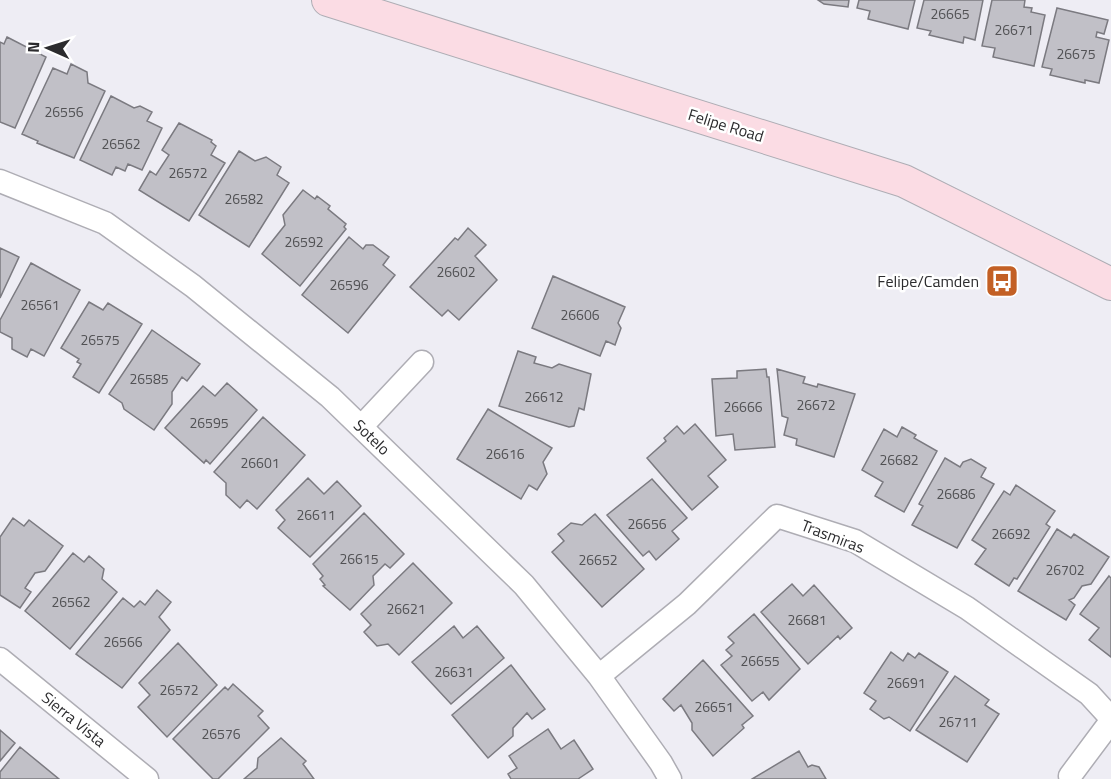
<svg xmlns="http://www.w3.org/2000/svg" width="1111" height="779" viewBox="0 0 1111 779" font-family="'Titillium Web',sans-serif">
	<rect width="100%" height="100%" fill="#eeedf4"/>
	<path fill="#c1c0c7" stroke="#7b7a80" stroke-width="1.5" d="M 818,0 L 849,0 L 848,7 L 824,4 Z
		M 859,0 L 915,0 L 908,29 L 868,19 L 870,11 L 857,8 Z
		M 924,0 L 983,0 L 975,40 L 964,37 L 963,43 L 929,35 L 931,31 L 917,28 Z
		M 992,0 L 1025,0 L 1024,7 L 1032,8 L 1031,12 L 1045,15 L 1034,66 L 993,57 L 995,48 L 982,46 Z
		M 1057,8 L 1108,20 L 1104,34 L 1097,32 L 1096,37 L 1109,40 L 1099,83 L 1085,80 L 1085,83 L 1050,75 L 1052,69 L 1042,67 Z
		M 7,37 L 46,57 L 15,128 L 0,122 L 0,42 L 4,44 Z
		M 71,64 L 87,72 L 88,83 L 105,91 L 74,158 L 37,143 L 38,141 L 22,134 L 53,68 L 67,74 Z
		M 111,96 L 134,108 L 140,106 L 152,112 L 147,121 L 162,128 L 142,170 L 128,164 L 125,171 L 116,167 L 112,175 L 80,160 Z
		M 179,123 L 212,140 L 211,142 L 216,146 L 211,155 L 225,163 L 189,221 L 139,190 L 150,171 L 156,175 L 169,155 L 162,150 Z
		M 239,151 L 255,161 L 266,157 L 281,167 L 277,175 L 289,183 L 249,247 L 199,215 Z
		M 303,190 L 315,199 L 317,196 L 330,206 L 328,209 L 346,224 L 344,227 L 346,229 L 300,286 L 262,254 L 285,225 L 283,215 Z
		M 468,228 L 486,245 L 475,256 L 497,280 L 459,320 L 448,310 L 442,316 L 410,287 L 455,238 L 458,240 Z
		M 349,237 L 363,249 L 366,245 L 373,245 L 389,257 L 383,265 L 395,275 L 348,333 L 302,295 Z
		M 0,248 L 19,257 L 0,298 Z
		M 31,263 L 80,290 L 44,356 L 31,349 L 27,357 L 12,349 L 12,338 L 0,332 L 0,320 Z
		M 553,276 L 625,307 L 618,323 L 621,328 L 615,345 L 606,341 L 600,356 L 532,328 Z
		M 89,302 L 103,310 L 108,303 L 142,324 L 99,393 L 73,377 L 81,364 L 77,362 L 79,359 L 61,348 Z
		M 152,330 L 200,364 L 187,381 L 182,377 L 172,392 L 172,404 L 154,430 L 124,409 L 122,403 L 109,394 Z
		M 518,351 L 536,357 L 534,363 L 552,368 L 559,364 L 591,374 L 584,410 L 579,408 L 574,426 L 569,427 L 499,406 Z
		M 766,369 L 767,377 L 769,377 L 775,447 L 735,450 L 733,434 L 716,436 L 712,379 L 737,378 L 737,371 Z
		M 777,369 L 805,377 L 803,383 L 817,387 L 818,384 L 855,394 L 834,457 L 796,445 L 797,439 L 784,435 L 788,418 L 782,416 Z
		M 227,383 L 257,410 L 210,464 L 206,460 L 204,463 L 165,428 L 203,386 L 215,396 Z
		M 488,409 L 552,448 L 543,462 L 547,474 L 537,490 L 529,485 L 521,499 L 457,459 Z
		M 263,417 L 305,455 L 257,509 L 247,500 L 240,508 L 226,495 L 226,483 L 214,472 Z
		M 695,424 L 726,460 L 708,476 L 718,487 L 692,510 L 647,458 L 666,441 L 664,438 L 677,426 L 684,434 Z
		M 902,427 L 916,435 L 914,438 L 937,451 L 904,512 L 875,496 L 883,482 L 862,470 L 884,429 L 897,437 Z
		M 945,458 L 960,467 L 963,462 L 971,459 L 986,468 L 981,477 L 994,484 L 957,548 L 912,525 L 923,506 L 919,504 Z
		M 308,478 L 324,494 L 337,481 L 361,506 L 310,557 L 278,528 L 285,520 L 276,510 Z
		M 652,479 L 687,518 L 672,531 L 679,539 L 656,560 L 649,551 L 643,556 L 607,515 Z
		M 1016,485 L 1055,511 L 1046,524 L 1050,527 L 1017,579 L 1014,578 L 1009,586 L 975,564 L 986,549 L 972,540 L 1004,491 L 1010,495 Z
		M 364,513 L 404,554 L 390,568 L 385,564 L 373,576 L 374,585 L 350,610 L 323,586 L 325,585 L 320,579 L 323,576 L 313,564 Z
		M 595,514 L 644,569 L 602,607 L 552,552 L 564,541 L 558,534 L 571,523 L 582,525 Z
		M 13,518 L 24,526 L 29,520 L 63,546 L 45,571 L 35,573 L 25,588 L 31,592 L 20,608 L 0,595 L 0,537 Z
		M 1057,529 L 1071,538 L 1074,534 L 1109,557 L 1091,584 L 1082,586 L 1074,598 L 1069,600 L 1075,605 L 1066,620 L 1018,591 Z
		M 73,553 L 84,562 L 89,556 L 104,569 L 102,579 L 117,592 L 70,649 L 25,611 Z
		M 413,563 L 452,603 L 399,655 L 388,644 L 377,646 L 364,632 L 371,625 L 361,614 Z
		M 1109,576 L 1111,578 L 1111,657 L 1089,640 L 1099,628 L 1080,614 Z
		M 792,584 L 803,596 L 814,585 L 852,628 L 840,639 L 838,636 L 808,664 L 761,612 Z
		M 157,590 L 171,602 L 159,617 L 170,630 L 122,688 L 76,654 L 123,598 L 134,607 L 140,601 L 145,605 Z
		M 754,614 L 800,669 L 769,700 L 763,692 L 752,701 L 721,665 L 732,656 L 726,650 L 734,643 L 728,637 Z
		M 454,626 L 463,638 L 477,626 L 504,658 L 451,704 L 412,662 Z
		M 178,643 L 217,685 L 167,737 L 138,707 L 150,695 L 139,683 Z
		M 891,652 L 903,661 L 908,653 L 915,658 L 919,653 L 948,672 L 910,731 L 889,717 L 884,719 L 870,709 L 876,701 L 864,693 Z
		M 703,660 L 753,716 L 742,725 L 744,728 L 713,756 L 692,730 L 692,723 L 681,705 L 674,711 L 663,699 Z
		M 511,665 L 545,709 L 532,719 L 527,713 L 513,728 L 513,736 L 488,758 L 452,715 Z
		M 955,676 L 989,700 L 985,705 L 999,714 L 967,762 L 916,730 Z
		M 233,684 L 263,711 L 258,716 L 269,728 L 218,779 L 213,779 L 173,739 L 225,687 L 228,690 Z
		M 548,729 L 561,749 L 574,740 L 593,769 L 578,779 L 511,779 L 508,774 L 517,768 L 509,756 Z
		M 0,730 L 15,743 L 0,761 Z
		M 281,738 L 306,761 L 303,764 L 314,779 L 244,779 L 257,768 L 258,758 Z
		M 20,747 L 59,779 L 0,779 L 0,772 Z
		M 799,751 L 808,767 L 812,765 L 819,767 L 826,779 L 752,779 Z"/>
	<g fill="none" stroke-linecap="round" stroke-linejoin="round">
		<g stroke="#aeadb4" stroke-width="25">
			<path id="street" d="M 0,181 L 105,223 L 193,286 L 330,397 L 524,585 L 599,676 L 661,763 L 670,779
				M 361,427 L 422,362
				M 0,659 L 147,779
				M 599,676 L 687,604 L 777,516 L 855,541 L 967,608 L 1089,694 L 1111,718
				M 1070,776 L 1111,721"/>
		</g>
		<g stroke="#aeadb4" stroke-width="34">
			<path id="secondary" d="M 328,0 L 904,181 L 1111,284"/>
		</g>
		<use href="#street" stroke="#fff" stroke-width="22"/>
		<use href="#secondary" stroke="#fbdce4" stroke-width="32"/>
	</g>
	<defs>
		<g id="bus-square" transform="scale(1.725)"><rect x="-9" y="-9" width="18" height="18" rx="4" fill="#c36025" stroke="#fff"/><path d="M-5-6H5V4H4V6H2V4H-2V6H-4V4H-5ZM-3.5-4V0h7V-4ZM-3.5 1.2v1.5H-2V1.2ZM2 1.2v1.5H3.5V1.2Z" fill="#fff"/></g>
	</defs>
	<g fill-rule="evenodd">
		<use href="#bus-square" x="1002" y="281"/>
	</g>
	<g text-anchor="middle" stroke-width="5" stroke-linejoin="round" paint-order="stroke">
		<g font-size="14" fill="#515154">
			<text x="950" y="19">26665</text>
			<text x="1014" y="35">26671</text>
			<text x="1076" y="59">26675</text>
			<text x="64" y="117">26556</text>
			<text x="121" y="149">26562</text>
			<text x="188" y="178">26572</text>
			<text x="244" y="204">26582</text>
			<text x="304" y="247">26592</text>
			<text x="456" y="277">26602</text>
			<text x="349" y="290">26596</text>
			<text x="40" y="310">26561</text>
			<text x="580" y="320">26606</text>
			<text x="100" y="345">26575</text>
			<text x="149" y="384">26585</text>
			<text x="544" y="402">26612</text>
			<text x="816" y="410">26672</text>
			<text x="743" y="412">26666</text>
			<text x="209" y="428">26595</text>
			<text x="505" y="459">26616</text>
			<text x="899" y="465">26682</text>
			<text x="260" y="468">26601</text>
			<text x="956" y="499">26686</text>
			<text x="316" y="520">26611</text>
			<text x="647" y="529">26656</text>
			<text x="1011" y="539">26692</text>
			<text x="359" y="564">26615</text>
			<text x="598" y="565">26652</text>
			<text x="1065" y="575">26702</text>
			<text x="71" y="607">26562</text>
			<text x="406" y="614">26621</text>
			<text x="807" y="625">26681</text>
			<text x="123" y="647">26566</text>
			<text x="760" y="666">26655</text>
			<text x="454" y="677">26631</text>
			<text x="906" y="688">26691</text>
			<text x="179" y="695">26572</text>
			<text x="714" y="712">26651</text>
			<text x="958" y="727">26711</text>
			<text x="221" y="739">26576</text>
		</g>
		<g font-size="16" fill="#2c2c2e" stroke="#fff">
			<text transform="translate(726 125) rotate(17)" y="6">Felipe Road</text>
			<text transform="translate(372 437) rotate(44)" y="6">Sotelo</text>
			<text transform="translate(833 536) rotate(21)" y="6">Trasmiras</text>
			<text transform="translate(74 719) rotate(39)" y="6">Sierra Vista</text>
		</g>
		<g font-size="16" fill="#2c2c2e" stroke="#fff" text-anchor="end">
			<text x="979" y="287">Felipe/Camden</text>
		</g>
	</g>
	<g transform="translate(48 48) rotate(273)" stroke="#ffffff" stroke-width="4.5" paint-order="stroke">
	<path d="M0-4.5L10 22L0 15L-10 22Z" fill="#2c2c2e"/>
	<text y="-9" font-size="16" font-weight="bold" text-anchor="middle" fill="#2c2c2e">N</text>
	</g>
</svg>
